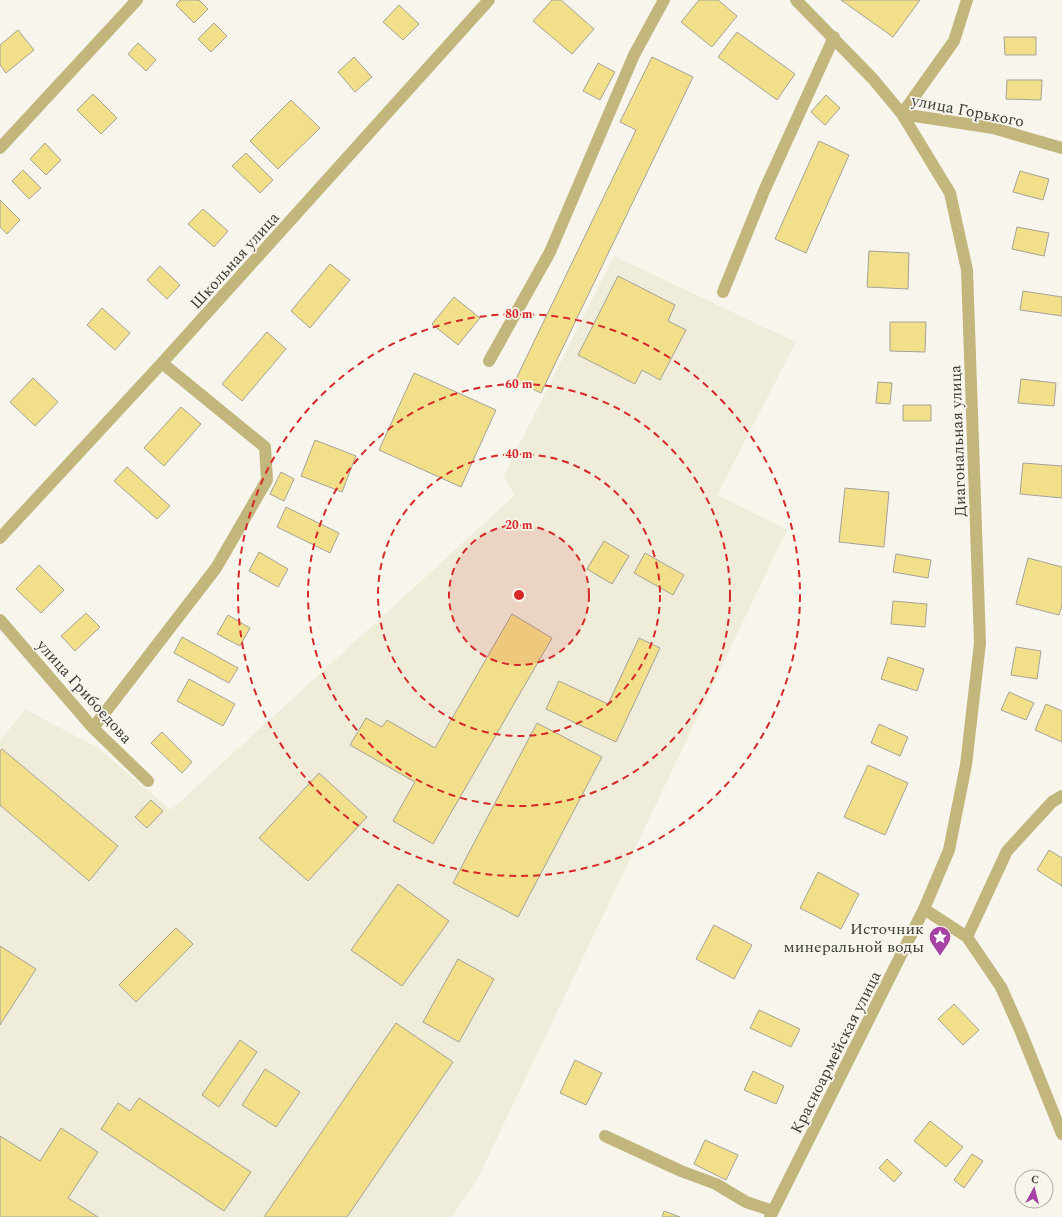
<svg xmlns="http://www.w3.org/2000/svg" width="1062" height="1217" viewBox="0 0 1062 1217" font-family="Spectral,serif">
	<rect width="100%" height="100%" fill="#f8f6ec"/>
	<path fill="#efecda" d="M 614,256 L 796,342 L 717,495 L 788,530 L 780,544 L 477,1180 L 451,1217 L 0,1217 L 0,741 L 25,709 L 98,748 L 171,810 L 515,495 L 503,477 Z"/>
	<path fill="#f2df89" stroke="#a4a299" d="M 180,0 L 199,0 L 208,9 L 194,23 L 176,5 Z
		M 552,0 L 561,0 L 594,29 L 572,54 L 533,21 Z
		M 699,0 L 718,0 L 737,16 L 712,47 L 681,22 Z
		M 841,0 L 920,0 L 893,37 Z
		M 399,5 L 419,24 L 403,40 L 383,22 Z
		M 214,23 L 227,36 L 211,52 L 198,39 Z
		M 18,30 L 34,50 L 6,73 L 0,65 L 0,45 Z
		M 737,32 L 795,74 L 777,100 L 718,57 Z
		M 1004,37 L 1036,37 L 1036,55 L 1005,55 Z
		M 138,43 L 156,60 L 146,71 L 128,54 Z
		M 354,57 L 372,77 L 355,92 L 338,72 Z
		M 652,57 L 693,77 L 541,393 L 515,381 L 636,130 L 620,122 Z
		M 598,63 L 615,72 L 600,100 L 583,91 Z
		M 1007,80 L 1042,80 L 1041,100 L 1006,99 Z
		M 93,94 L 117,118 L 101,134 L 77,110 Z
		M 826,95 L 840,108 L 825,125 L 811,112 Z
		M 291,100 L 320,128 L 278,169 L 250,141 Z
		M 819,141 L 849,155 L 806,253 L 775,239 Z
		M 45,143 L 61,160 L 46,175 L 30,159 Z
		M 246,153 L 273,180 L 260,193 L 232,166 Z
		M 23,170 L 41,188 L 29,199 L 12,181 Z
		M 1020,171 L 1049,179 L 1043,200 L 1013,192 Z
		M 0,200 L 20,220 L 7,234 L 0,227 Z
		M 203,209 L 228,231 L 214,247 L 188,224 Z
		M 1017,227 L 1049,233 L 1044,256 L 1012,249 Z
		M 869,251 L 909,253 L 908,289 L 867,287 Z
		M 330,264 L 350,280 L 310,328 L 291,311 Z
		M 160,266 L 180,285 L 167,299 L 147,280 Z
		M 618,276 L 675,305 L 668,321 L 686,330 L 660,380 L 642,370 L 635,384 L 578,355 Z
		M 1023,291 L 1062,297 L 1062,316 L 1020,310 Z
		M 454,297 L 480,318 L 458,345 L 432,324 Z
		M 102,308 L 130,333 L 115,350 L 87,325 Z
		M 890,322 L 926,322 L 925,352 L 890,351 Z
		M 267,332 L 286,349 L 242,401 L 222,384 Z
		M 414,373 L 496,410 L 461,487 L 379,450 Z
		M 33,378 L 58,402 L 35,426 L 10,402 Z
		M 1021,379 L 1056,383 L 1054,406 L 1018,403 Z
		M 878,382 L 892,383 L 890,404 L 876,403 Z
		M 903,405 L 931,405 L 931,421 L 903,421 Z
		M 181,407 L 201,424 L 164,466 L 144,448 Z
		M 315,440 L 356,456 L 342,492 L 301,476 Z
		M 1023,463 L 1062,466 L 1062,498 L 1020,494 Z
		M 127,467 L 170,506 L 157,519 L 114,481 Z
		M 281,472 L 294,479 L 284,501 L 270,494 Z
		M 845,488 L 889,492 L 884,547 L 839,542 Z
		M 286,507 L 339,533 L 330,553 L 277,527 Z
		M 604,541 L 629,556 L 612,584 L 587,569 Z
		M 259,552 L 288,569 L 278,587 L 249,571 Z
		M 645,553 L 684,575 L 673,595 L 634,573 Z
		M 896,554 L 931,560 L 928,578 L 893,572 Z
		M 1028,558 L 1062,567 L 1062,605 L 1059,615 L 1016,604 Z
		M 39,565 L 64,590 L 41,613 L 16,589 Z
		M 893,601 L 927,604 L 925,627 L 891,624 Z
		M 86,613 L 100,627 L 75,651 L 61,636 Z
		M 512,614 L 552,638 L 433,844 L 393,821 L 415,782 L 350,745 L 366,718 L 382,727 L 387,720 L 435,748 Z
		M 228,615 L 250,628 L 240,646 L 217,634 Z
		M 182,637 L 238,668 L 229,683 L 174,653 Z
		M 639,638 L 660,648 L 616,742 L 546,709 L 559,681 L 608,704 Z
		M 1016,647 L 1041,651 L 1037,679 L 1011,675 Z
		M 888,657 L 924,669 L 917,691 L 881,679 Z
		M 189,679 L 235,704 L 223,726 L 177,701 Z
		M 1009,692 L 1034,703 L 1026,720 L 1001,710 Z
		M 1046,704 L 1062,711 L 1062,742 L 1035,730 Z
		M 537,723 L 602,757 L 518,917 L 453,883 Z
		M 879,724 L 908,737 L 900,756 L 871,743 Z
		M 162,732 L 192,762 L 182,773 L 151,743 Z
		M 2,749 L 118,846 L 89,881 L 0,805 L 0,751 Z
		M 868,765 L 908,783 L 885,835 L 844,817 Z
		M 319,773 L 367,817 L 308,881 L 259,838 Z
		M 151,800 L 163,811 L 147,828 L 135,817 Z
		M 1049,850 L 1062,858 L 1062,886 L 1037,870 Z
		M 818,872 L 859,894 L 841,929 L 800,908 Z
		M 398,884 L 449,921 L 402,986 L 351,950 Z
		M 714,925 L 752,945 L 734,979 L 696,959 Z
		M 176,928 L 193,944 L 136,1002 L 119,985 Z
		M 0,946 L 36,969 L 0,1025 Z
		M 458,959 L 494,979 L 459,1042 L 423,1022 Z
		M 954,1004 L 979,1030 L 963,1045 L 938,1019 Z
		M 759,1010 L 800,1029 L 791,1047 L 750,1028 Z
		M 396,1023 L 453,1062 L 347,1217 L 264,1217 Z
		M 240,1040 L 257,1052 L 219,1107 L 202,1095 Z
		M 575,1060 L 602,1073 L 586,1105 L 560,1093 Z
		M 265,1069 L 300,1092 L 276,1127 L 242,1105 Z
		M 753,1071 L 784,1086 L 776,1104 L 744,1090 Z
		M 139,1098 L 251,1172 L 224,1211 L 101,1129 L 118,1103 L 130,1111 Z
		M 930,1121 L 963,1147 L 946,1167 L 914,1141 Z
		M 61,1128 L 98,1152 L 68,1198 L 98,1217 L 0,1217 L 0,1136 L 40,1161 Z
		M 705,1140 L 738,1155 L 726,1180 L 694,1164 Z
		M 972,1154 L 983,1161 L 964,1188 L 954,1180 Z
		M 887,1159 L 902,1173 L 894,1182 L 879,1168 Z
		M 664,1211 L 680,1217 L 662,1217 Z"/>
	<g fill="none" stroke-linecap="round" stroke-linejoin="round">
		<path stroke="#c2b67d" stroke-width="12" d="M 902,114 L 993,128 L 1062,148
			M 902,114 L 954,41 L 967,0
			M 0,148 L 137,0
			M 723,292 L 764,191 L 834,37
			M 489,361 L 550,252 L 634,55 L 664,0
			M 0,538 L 162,363 L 489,0
			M 0,620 L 93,728 L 148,781
			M 93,728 L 216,568 L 267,480 L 265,447 L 162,363
			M 924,909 L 967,937 L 1007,851 L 1052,802 L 1062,796
			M 967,937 L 1001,987 L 1021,1032 L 1062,1134
			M 605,1136 L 681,1171 L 716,1184 L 746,1202 L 773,1211
			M 770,1217 L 924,909 L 949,850 L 966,765 L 980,643 L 967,270 L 950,193 L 902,114 L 873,79 L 796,0"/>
	</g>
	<circle cx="519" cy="595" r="70" fill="#d62828" fill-opacity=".12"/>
	<g fill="none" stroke="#d62828" stroke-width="2" stroke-dasharray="7 5">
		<circle cx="519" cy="595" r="70"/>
		<circle cx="519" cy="595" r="141"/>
		<circle cx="519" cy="595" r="211"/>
		<circle cx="519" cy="595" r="281"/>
	</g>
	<defs>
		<g id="sight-pin" transform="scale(1.15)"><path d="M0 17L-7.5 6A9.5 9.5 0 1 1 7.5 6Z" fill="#a741a6" stroke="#f8f6ec"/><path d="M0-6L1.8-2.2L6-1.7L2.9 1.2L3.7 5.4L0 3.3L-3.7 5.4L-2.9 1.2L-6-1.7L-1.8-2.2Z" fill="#fff"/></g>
	</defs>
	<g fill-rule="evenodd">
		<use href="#sight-pin" x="940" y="937"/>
	</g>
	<g text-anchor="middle" stroke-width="3.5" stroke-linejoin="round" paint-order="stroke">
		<g font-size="16" fill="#3d3c38" stroke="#f8f6ec">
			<text transform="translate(968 110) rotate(11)" y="6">улица Горького</text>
			<text transform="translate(234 260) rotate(-48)" y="6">Школьная улица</text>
			<text transform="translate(957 441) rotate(-92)" y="6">Диагональная улица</text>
			<text transform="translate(85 691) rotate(48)" y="6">улица Грибоедова</text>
			<text transform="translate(835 1052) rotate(-63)" y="6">Красноармейская улица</text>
		</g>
		<g font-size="16" fill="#3d3c38" stroke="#f8f6ec" text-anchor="end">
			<text x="924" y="934">Источник<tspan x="924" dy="18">минеральной воды</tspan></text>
		</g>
	</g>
	<circle cx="519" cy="595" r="6" fill="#d62828" stroke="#f8f6ec" stroke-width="2"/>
	<g font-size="12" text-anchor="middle" font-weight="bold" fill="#d62828" stroke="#f8f6ec" stroke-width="3.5" stroke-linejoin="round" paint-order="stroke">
		<text x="519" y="318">80 m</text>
		<text x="519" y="388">60 m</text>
		<text x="519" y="458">40 m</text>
		<text x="519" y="529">20 m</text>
	</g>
	<g transform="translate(1034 1189) rotate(7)"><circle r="19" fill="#f8f6ec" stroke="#adaca4"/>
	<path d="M0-3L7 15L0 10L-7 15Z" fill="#a741a6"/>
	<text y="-6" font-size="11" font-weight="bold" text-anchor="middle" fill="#3d3c38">С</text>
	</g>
</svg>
